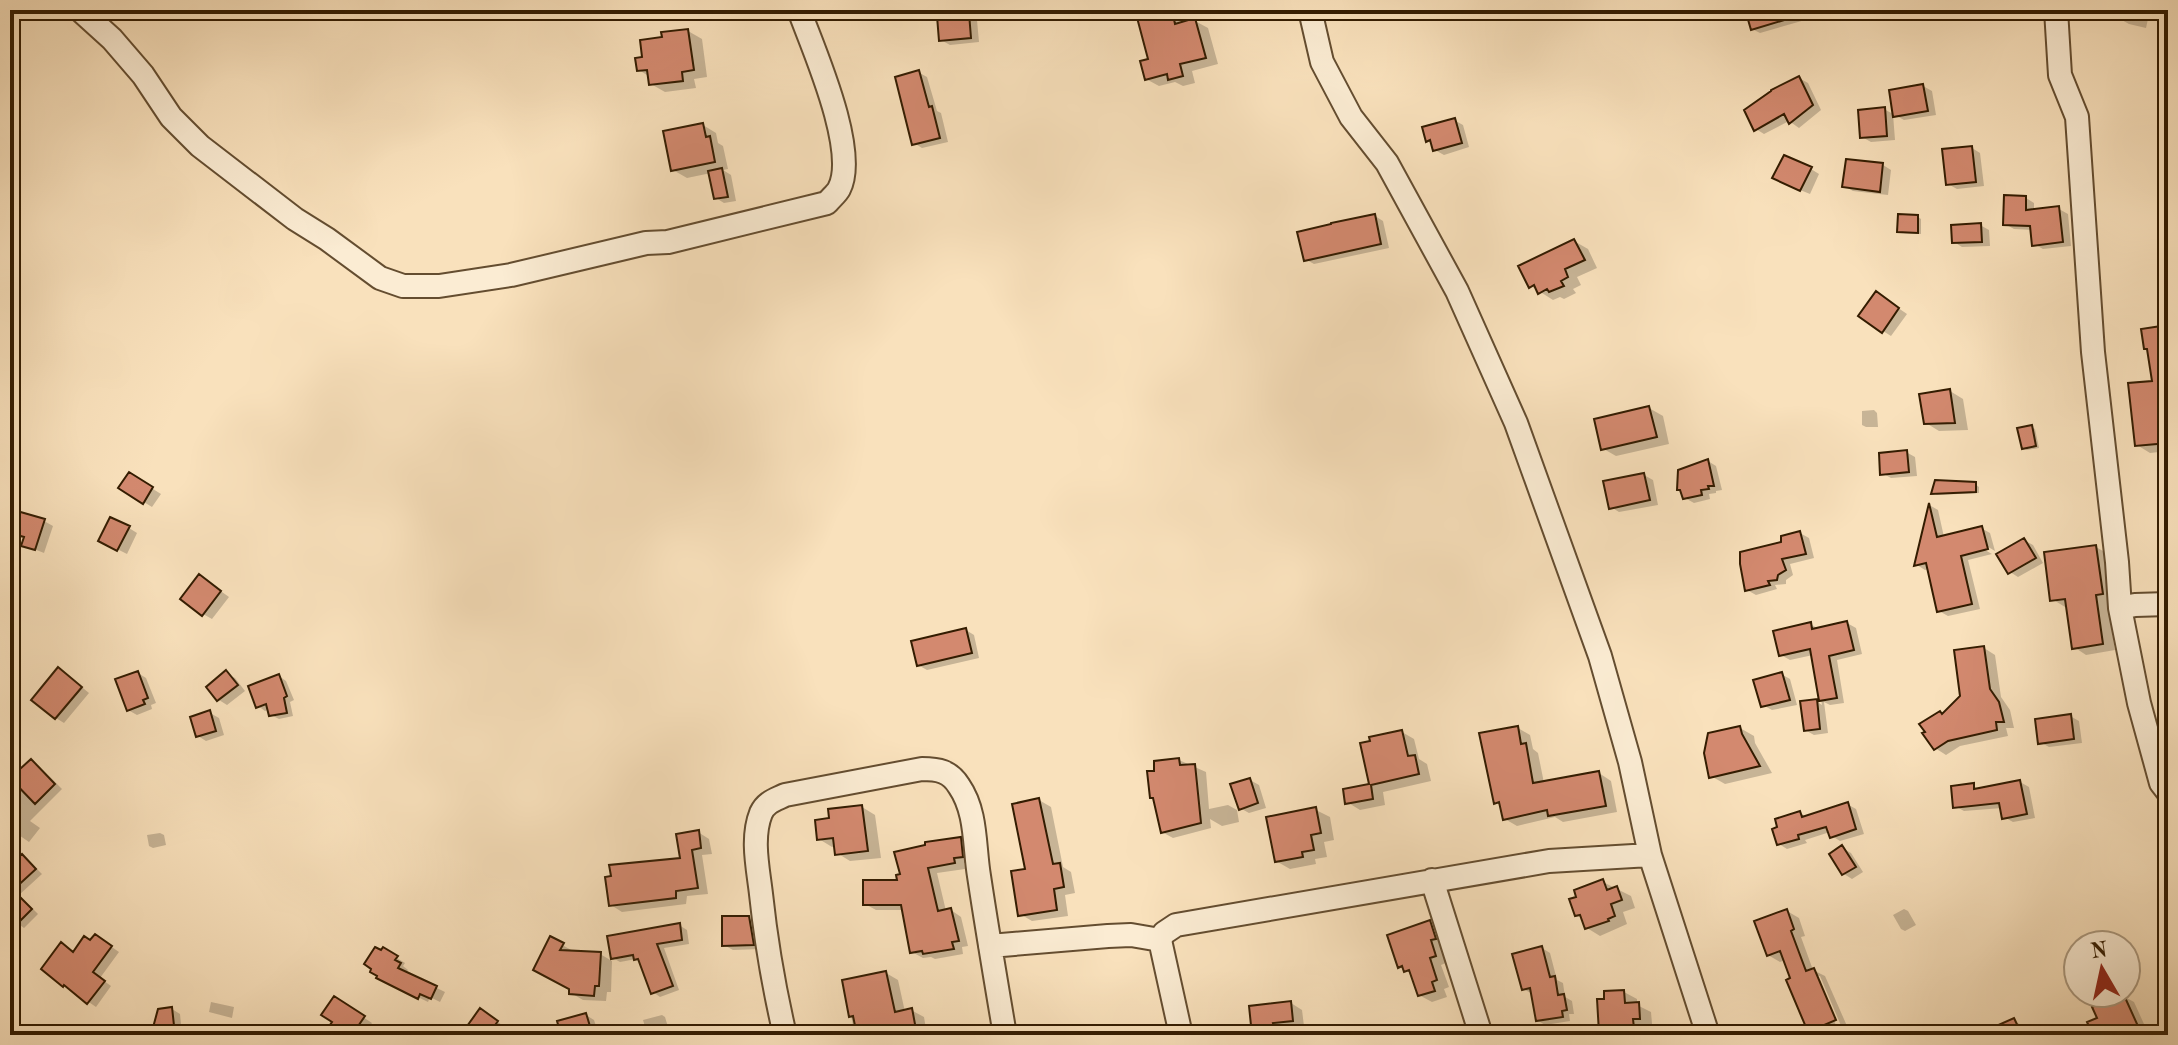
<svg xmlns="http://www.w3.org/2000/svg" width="2178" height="1045" viewBox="0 0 2178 1045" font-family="'Old Standard TT',serif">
	<rect width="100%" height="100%" fill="#f9e1bc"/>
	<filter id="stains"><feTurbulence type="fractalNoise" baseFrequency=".0025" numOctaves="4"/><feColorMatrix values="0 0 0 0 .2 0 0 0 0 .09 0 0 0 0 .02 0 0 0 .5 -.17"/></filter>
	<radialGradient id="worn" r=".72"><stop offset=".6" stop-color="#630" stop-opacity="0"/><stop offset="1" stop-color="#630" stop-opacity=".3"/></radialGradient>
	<path fill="#0003" fill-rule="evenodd" d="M 1137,10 L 1188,10 L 1191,22 L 1195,21 L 1208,28 L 1218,64 L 1192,71 L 1195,83 L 1183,86 L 1175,82 L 1159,86 L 1146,79 L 1150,60 Z
		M 1216,10 L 1243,10 L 1244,14 L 1230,19 Z
		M 1779,10 L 1821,10 L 1811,13 L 1812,18 L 1760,33 L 1752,29 Z
		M 2123,10 L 2150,10 L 2146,28 L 2129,24 L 2120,19 Z
		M 969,15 L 977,20 L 979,42 L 950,45 L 941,40 Z
		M 688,31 L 702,39 L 707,77 L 694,79 L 696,88 L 665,92 L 651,84 L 650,77 L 639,70 L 644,59 L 664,39 Z
		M 918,72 L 927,77 L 937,111 L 941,113 L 948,142 L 922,148 L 914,143 Z
		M 1799,78 L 1808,83 L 1821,110 L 1799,128 L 1789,121 L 1764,134 L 1756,129 Z
		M 1923,86 L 1932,91 L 1936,115 L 1904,120 L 1895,115 Z
		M 1884,109 L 1893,114 L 1895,140 L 1871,142 L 1862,137 Z
		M 1454,120 L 1463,125 L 1469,147 L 1444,155 L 1435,150 L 1433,143 L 1428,140 Z
		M 703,125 L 716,133 L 718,143 L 723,146 L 728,169 L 723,170 L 731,175 L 736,201 L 724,203 L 716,198 L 711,173 L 687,178 L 673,170 Z
		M 1972,148 L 1980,153 L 1984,186 L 1957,189 L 1948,184 Z
		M 1883,165 L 1891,170 L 1888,195 L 1853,191 L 1844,186 Z
		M 1811,169 L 1819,174 L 1810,194 L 1783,183 Z
		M 2026,198 L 2034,203 L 2034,211 L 2059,209 L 2068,214 L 2071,246 L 2043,249 L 2034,244 L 2033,230 L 2014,229 L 2005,224 Z
		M 1375,216 L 1383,221 L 1389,248 L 1314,264 L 1305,259 Z
		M 1918,217 L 1921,219 L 1921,234 L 1903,233 L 1899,231 Z
		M 1980,225 L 1989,230 L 1990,246 L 1962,247 L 1954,242 Z
		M 1574,241 L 1588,249 L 1597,268 L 1577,277 L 1581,285 L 1573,289 L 1576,293 L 1564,299 L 1560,297 L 1553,300 L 1531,286 Z
		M 1885,299 L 1907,314 L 1891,336 L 1883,331 Z
		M 2168,327 L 2168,451 L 2150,453 L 2137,445 L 2155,383 L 2150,351 L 2145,348 Z
		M 1950,391 L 1963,399 L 1968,430 L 1939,431 L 1926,423 Z
		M 1649,408 L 1663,416 L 1669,444 L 1616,456 L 1602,448 Z
		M 1874,410 L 1877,413 L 1878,427 L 1866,427 L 1862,425 L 1862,411 Z
		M 2031,427 L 2035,429 L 2039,448 L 2027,450 L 2023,448 Z
		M 1906,452 L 1915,457 L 1917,476 L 1891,478 L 1882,473 Z
		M 1708,461 L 1716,466 L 1722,490 L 1716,491 L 1716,493 L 1709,494 L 1710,499 L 1694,503 L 1685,498 Z
		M 129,474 L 161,494 L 152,507 L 121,488 Z
		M 1644,475 L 1653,480 L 1658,505 L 1619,512 L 1611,507 Z
		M 1975,484 L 1979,487 L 1979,493 L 1937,495 L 1934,493 Z
		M 1931,506 L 1938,510 L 1944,537 L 1981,528 L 1990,533 L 1995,551 L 1980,542 L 1978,546 L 1992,554 L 1968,560 L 1980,609 L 1948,616 L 1939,611 L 1929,569 L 1925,570 L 1917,565 Z
		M 10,516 L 44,521 L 53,526 L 44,553 L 24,545 L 26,539 L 10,533 Z
		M 129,528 L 137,533 L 127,554 L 109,545 Z
		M 1800,533 L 1809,538 L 1814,558 L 1790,564 L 1793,575 L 1786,580 L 1786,584 L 1775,585 L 1777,589 L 1756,595 L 1747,590 L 1783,543 Z
		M 2024,540 L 2033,545 L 2043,563 L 2018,577 L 2010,572 Z
		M 2096,547 L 2108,554 L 2114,600 L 2107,601 L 2115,650 L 2086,655 L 2074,647 L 2068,606 L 2065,607 L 2052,599 Z
		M 208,582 L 229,597 L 212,619 L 203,614 Z
		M 1847,623 L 1856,628 L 1862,654 L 1837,660 L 1844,703 L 1830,705 L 1824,702 L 1828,733 L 1814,735 L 1805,730 L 1816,701 L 1822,705 L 1813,655 L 1790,660 L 1781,655 L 1810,624 L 1819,629 Z
		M 966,630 L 974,635 L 979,658 L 927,670 L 918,665 Z
		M 1984,648 L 1995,655 L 2001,697 L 2010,710 L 2014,728 L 2006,728 L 2008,736 L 1960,746 L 1946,755 L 1935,748 L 1940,713 L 1944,715 L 1962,696 Z
		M 138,673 L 146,678 L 156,703 L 151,705 L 152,709 L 137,715 L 128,710 Z
		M 226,673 L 235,678 L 245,691 L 227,705 L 219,700 L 209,687 Z
		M 1781,674 L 1790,679 L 1797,705 L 1772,710 L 1763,705 Z
		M 67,675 L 89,693 L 64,723 L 56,718 Z
		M 279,676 L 286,681 L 294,700 L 290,702 L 293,716 L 279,719 L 271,715 L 270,709 L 265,711 L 258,706 Z
		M 10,691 L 21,701 L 10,712 Z
		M 210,713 L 219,718 L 224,735 L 206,741 L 198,736 Z
		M 2070,716 L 2079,721 L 2082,743 L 2049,747 L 2040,742 Z
		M 1518,728 L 1530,735 L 1533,749 L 1538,753 L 1544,783 L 1599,773 L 1611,781 L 1617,812 L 1563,822 L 1555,817 L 1517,826 L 1505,819 L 1502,806 L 1495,802 Z
		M 1740,728 L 1754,736 L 1755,743 L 1772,773 L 1725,784 L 1711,776 Z
		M 1402,732 L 1414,739 L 1419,759 L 1427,764 L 1431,781 L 1383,792 L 1385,805 L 1360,810 L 1347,802 L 1345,790 L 1372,786 L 1363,745 Z
		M 1179,760 L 1206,772 L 1209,809 L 1228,805 L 1237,810 L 1239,822 L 1222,826 L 1210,819 L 1211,828 L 1173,838 L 1162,832 Z
		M 31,761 L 39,766 L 62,789 L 30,821 L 40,828 L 29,842 L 10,829 L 10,772 L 15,776 Z
		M 1250,780 L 1259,785 L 1266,808 L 1249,813 L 1240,808 Z
		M 2020,782 L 2029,787 L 2035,818 L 2013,822 L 2004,817 L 2002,808 L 1964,811 L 1955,806 L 1973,786 L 1981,790 Z
		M 1039,800 L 1051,807 L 1063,867 L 1071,872 L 1075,893 L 1065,895 L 1068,916 L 1032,921 L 1020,914 Z
		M 1847,804 L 1856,809 L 1864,834 L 1840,841 L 1832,836 L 1830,832 L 1805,840 L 1807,843 L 1787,849 L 1779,844 L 1800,813 L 1807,817 Z
		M 862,807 L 875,815 L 881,858 L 850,861 L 837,853 L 836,846 L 832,847 L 819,839 L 831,820 Z
		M 1316,810 L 1330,817 L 1334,840 L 1324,842 L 1327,857 L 1315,859 L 1316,864 L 1290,869 L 1276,861 Z
		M 698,832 L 709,839 L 712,854 L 702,855 L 708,894 L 687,896 L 686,904 L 622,912 L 611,905 L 682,860 Z
		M 160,833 L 164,835 L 166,845 L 153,848 L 149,846 L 147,835 Z
		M 960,839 L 971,845 L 973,862 L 964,863 L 965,869 L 937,873 L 946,911 L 951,910 L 961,917 L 968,946 L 962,947 L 963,954 L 935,959 L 931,957 L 923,958 L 912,952 L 904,910 L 876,910 L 865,904 Z
		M 1842,848 L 1851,853 L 1863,872 L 1852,879 L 1844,874 Z
		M 22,856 L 29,861 L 42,874 L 19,895 L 38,914 L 24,928 L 10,918 L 10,867 Z
		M 1603,882 L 1631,896 L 1635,908 L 1623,912 L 1627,924 L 1600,936 L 1587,928 L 1584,919 L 1577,915 Z
		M 1904,909 L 1908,911 L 1916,925 L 1905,931 L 1901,929 L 1893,915 Z
		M 1787,911 L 1799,918 L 1805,936 L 1801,937 L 1813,970 L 1825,976 L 1847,1026 L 1826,1035 L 1818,1035 L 1810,1030 L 1785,960 L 1780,962 L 1768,955 ZM 1815,976 L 1820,976 L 1842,1028 L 1838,1030 Z
		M 749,918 L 758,923 L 761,949 L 733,950 L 724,945 Z
		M 1430,923 L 1442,930 L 1448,962 L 1441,965 L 1449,987 L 1444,989 L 1447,997 L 1432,1002 L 1419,995 L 1412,974 L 1400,967 Z
		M 679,925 L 687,930 L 689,944 L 664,948 L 679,990 L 660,997 L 653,992 L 641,962 L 636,959 L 620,962 L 613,958 Z
		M 551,939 L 575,952 L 600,954 L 612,961 L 611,992 L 607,992 L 606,1001 L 583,1000 L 571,993 Z
		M 103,941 L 119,952 L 100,978 L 111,986 L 96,1007 L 64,985 L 75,953 L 91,942 Z
		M 1542,948 L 1550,953 L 1557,980 L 1563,983 L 1565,997 L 1572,1001 L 1574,1014 L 1569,1014 L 1570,1021 L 1545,1025 L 1537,1020 L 1531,993 L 1523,989 Z
		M 384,950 L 405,963 L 403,966 L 408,970 L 406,973 L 445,992 L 440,1002 L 430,997 L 428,1002 L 387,982 L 382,953 Z
		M 886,973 L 898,980 L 905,1012 L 911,1010 L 924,1017 L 927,1035 L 855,1035 L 844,982 Z
		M 1624,992 L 1637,999 L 1637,1005 L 1651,1012 L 1653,1035 L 1607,1035 L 1601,1032 Z
		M 2123,996 L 2134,1002 L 2149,1035 L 2095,1035 L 2100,1019 Z
		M 211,1002 L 234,1007 L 232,1018 L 209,1012 Z
		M 2168,1002 L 2168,1017 L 2161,1008 Z
		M 1291,1003 L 1302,1010 L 1304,1026 L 1283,1029 L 1285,1035 L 1254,1035 Z
		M 343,1004 L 372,1023 L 364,1035 L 326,1035 Z
		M 172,1009 L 180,1014 L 182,1035 L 153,1035 Z
		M 586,1015 L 594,1020 L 599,1035 L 563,1035 Z
		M 662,1015 L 665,1017 L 668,1027 L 650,1032 L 646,1030 L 643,1020 Z
		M 489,1016 L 505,1027 L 500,1035 L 478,1035 Z
		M 2014,1021 L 2023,1026 L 2027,1035 L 1996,1035 Z
		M 1225,1024 L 1239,1032 L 1240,1035 L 1213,1035 L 1211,1030 Z"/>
	<path fill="#d3896f" stroke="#331c01" stroke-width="2" d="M 1135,10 L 1172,10 L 1175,24 L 1195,18 L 1206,58 L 1180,64 L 1183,76 L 1168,80 L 1167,74 L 1145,80 L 1140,61 L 1148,59 Z
		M 1772,10 L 1803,10 L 1804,14 L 1751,30 L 1747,16 Z
		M 969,13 L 971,38 L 939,41 L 937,16 Z
		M 688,29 L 694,70 L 682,72 L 683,81 L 649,85 L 647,70 L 637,71 L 635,58 L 642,57 L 640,40 L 662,37 L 661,32 Z
		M 919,70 L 929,107 L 932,106 L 940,138 L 912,145 L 895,77 Z
		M 1799,76 L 1813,105 L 1789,124 L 1784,114 L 1754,131 L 1744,110 L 1771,91 L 1771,90 Z
		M 1923,84 L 1928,111 L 1893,117 L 1889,90 Z
		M 1885,107 L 1887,136 L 1860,138 L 1858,110 Z
		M 1455,118 L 1462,143 L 1433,151 L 1430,140 L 1426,142 L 1422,127 Z
		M 703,123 L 706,137 L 710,136 L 715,162 L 671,171 L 663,131 Z
		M 1972,146 L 1976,182 L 1946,185 L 1942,149 Z
		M 1784,155 L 1812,167 L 1800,191 L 1772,178 Z
		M 1846,159 L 1883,163 L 1880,192 L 1842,187 Z
		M 722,168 L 728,197 L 714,199 L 708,171 Z
		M 2004,195 L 2026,196 L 2026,210 L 2059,206 L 2063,242 L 2032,246 L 2030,226 L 2003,225 Z
		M 1375,214 L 1381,244 L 1304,261 L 1297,232 L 1331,224 L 1331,223 Z
		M 1898,214 L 1918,215 L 1918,233 L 1897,232 Z
		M 1981,223 L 1982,242 L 1952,243 L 1951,225 Z
		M 1574,239 L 1585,260 L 1565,269 L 1568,277 L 1561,281 L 1564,286 L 1549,292 L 1547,289 L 1538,294 L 1534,285 L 1529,288 L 1518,266 Z
		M 1876,291 L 1899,308 L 1882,333 L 1858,316 Z
		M 2168,325 L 2168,443 L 2135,446 L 2128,383 L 2152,381 L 2147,349 L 2144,349 L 2141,329 Z
		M 1950,389 L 1955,423 L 1924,424 L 1919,394 Z
		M 1649,406 L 1657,437 L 1601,450 L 1594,419 Z
		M 2032,425 L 2036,446 L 2022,449 L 2017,428 Z
		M 1907,450 L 1909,472 L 1880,475 L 1879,453 Z
		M 1708,459 L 1714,486 L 1708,486 L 1709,489 L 1701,490 L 1702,495 L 1683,499 L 1680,490 L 1677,490 L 1678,470 Z
		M 129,472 L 153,487 L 143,504 L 118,488 Z
		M 1644,473 L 1650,500 L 1609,509 L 1603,481 Z
		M 1935,480 L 1976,482 L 1976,492 L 1931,494 Z
		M 1929,503 L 1937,537 L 1982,526 L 1988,549 L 1961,556 L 1972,604 L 1937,612 L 1926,563 L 1914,566 Z
		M 10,509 L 45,519 L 35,550 L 21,546 L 24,537 L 10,533 Z
		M 110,517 L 130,526 L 117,551 L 98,541 Z
		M 1800,531 L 1806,554 L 1782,559 L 1786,570 L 1778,575 L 1777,580 L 1768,581 L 1770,585 L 1745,591 L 1740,564 L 1740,552 L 1781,542 L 1781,536 Z
		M 2024,538 L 2036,558 L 2008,574 L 1996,554 Z
		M 2096,545 L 2103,594 L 2096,595 L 2103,644 L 2072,649 L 2065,599 L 2050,601 L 2044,552 Z
		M 199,574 L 221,591 L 202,616 L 180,599 Z
		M 1847,621 L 1854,650 L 1829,656 L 1837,698 L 1819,701 L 1810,649 L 1779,656 L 1773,631 L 1811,622 L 1812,629 Z
		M 966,628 L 972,653 L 917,666 L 911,641 Z
		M 1984,646 L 1990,689 L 1999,702 L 2004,722 L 1996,722 L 1997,730 L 1948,741 L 1934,750 L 1922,733 L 1925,732 L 1919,724 L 1940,711 L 1942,714 L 1960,696 L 1954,650 Z
		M 58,667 L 82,687 L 55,719 L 31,700 Z
		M 226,670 L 238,685 L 217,701 L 206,687 Z
		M 138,671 L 148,698 L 143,700 L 145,704 L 127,711 L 115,679 Z
		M 1782,672 L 1790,700 L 1761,707 L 1753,680 Z
		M 279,674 L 287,696 L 284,698 L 287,713 L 269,716 L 266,704 L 256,708 L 248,686 Z
		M 1817,699 L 1820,729 L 1804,731 L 1800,701 Z
		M 210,710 L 216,731 L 196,737 L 190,717 Z
		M 2071,714 L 2074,739 L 2038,744 L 2035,719 Z
		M 1518,726 L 1521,744 L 1526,743 L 1533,783 L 1599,771 L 1606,806 L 1548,816 L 1547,810 L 1503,820 L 1499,802 L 1494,804 L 1479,733 Z
		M 1740,726 L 1742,734 L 1760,766 L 1709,778 L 1704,753 L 1708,733 Z
		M 1402,730 L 1408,756 L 1415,755 L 1419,774 L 1371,785 L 1373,799 L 1345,804 L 1343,789 L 1369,784 L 1360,743 L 1370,741 L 1369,737 Z
		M 1179,758 L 1180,765 L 1195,764 L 1201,823 L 1161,833 L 1153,798 L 1150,798 L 1147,771 L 1154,771 L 1154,761 Z
		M 31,759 L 55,784 L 35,804 L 10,778 Z
		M 1250,778 L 1258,803 L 1239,810 L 1230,784 Z
		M 2020,780 L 2027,814 L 2002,819 L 1999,803 L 1953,808 L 1951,786 L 1974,783 L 1974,789 Z
		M 1039,798 L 1053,864 L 1060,863 L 1064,887 L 1054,889 L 1057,910 L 1018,916 L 1011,871 L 1025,869 L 1012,804 Z
		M 1848,802 L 1856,829 L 1830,838 L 1826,827 L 1798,835 L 1799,839 L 1777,845 L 1772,829 L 1777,827 L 1775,819 L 1800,811 L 1802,817 Z
		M 862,805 L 868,851 L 835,855 L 833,838 L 817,840 L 815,820 L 829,818 L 828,809 Z
		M 1316,807 L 1321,833 L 1311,835 L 1314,850 L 1302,852 L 1303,857 L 1275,862 L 1266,817 Z
		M 699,830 L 701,848 L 692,850 L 698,888 L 676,891 L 676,898 L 609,906 L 605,877 L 611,876 L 609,865 L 680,858 L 676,834 Z
		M 961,837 L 963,857 L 954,858 L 955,863 L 928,868 L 938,911 L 951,908 L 959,941 L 952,942 L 954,949 L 923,954 L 922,951 L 910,953 L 901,905 L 863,905 L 863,880 L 897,880 L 896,875 L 900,874 L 894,852 L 925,845 L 925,842 Z
		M 1842,845 L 1856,867 L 1842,875 L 1829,854 Z
		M 22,854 L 36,869 L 13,890 L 32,909 L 10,931 L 10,865 Z
		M 1603,879 L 1607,890 L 1617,886 L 1622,900 L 1611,904 L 1615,916 L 1608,919 L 1609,921 L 1585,929 L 1580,915 L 1575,916 L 1569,899 L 1576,897 L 1574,890 Z
		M 1787,909 L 1794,929 L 1791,931 L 1806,971 L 1814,968 L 1836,1020 L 1808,1032 L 1786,980 L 1790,978 L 1780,951 L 1767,956 L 1754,921 Z
		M 722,916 L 749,916 L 754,945 L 722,946 Z
		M 1430,920 L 1436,939 L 1431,940 L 1436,956 L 1430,958 L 1437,980 L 1432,982 L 1435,991 L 1418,996 L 1409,970 L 1404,972 L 1402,966 L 1398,968 L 1387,935 Z
		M 680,923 L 682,940 L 657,944 L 673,986 L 651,994 L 638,959 L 634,960 L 633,955 L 611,959 L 607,936 Z
		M 95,934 L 112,946 L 93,972 L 105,981 L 87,1004 L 64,985 L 63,987 L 41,969 L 61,942 L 73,952 L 84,936 L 90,940 Z
		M 550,936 L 564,943 L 560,950 L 601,952 L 599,986 L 595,986 L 594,996 L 569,994 L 569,989 L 533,970 Z
		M 1542,946 L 1550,977 L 1555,976 L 1558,995 L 1564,994 L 1567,1010 L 1562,1011 L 1563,1017 L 1536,1021 L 1530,988 L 1522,990 L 1512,954 Z
		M 375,947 L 381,950 L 383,947 L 398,956 L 395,960 L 401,963 L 398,968 L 437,986 L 431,999 L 420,994 L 418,999 L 376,978 L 377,976 L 370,972 L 371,969 L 364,964 Z
		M 886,971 L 895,1012 L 912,1008 L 917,1035 L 857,1035 L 853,1016 L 849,1017 L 842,980 Z
		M 1624,990 L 1625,1003 L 1639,1002 L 1640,1019 L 1633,1019 L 1634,1028 L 1627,1028 L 1628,1035 L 1612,1035 L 1612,1032 L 1599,1033 L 1597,999 L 1604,999 L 1604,991 Z
		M 2123,993 L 2142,1035 L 2093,1035 L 2087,1022 L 2097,1018 L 2092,1007 Z
		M 334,996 L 365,1016 L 352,1035 L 323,1035 L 332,1022 L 321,1015 Z
		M 1291,1001 L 1293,1021 L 1273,1023 L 1277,1035 L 1252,1035 L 1249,1006 Z
		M 172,1007 L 175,1035 L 151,1035 L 158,1009 Z
		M 480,1008 L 498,1021 L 488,1035 L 474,1035 L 465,1029 Z
		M 586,1013 L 592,1033 L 584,1035 L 561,1035 L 557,1021 Z
		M 2014,1018 L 2022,1035 L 1976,1035 Z"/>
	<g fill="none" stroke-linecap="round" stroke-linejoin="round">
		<g stroke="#644d30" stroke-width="26">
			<path id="minor" d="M 80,10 L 112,39 L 143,75 L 171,117 L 200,146 L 295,219 L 327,239 L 380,278 L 403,286 L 439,286 L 511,275 L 646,243 L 668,242 L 827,203 C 831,198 837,193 839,189 C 859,151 813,48 799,10
				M 1310,10 L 1322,62 L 1351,117 L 1387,163 L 1457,291 L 1516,423 L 1600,656 L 1630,762 L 1650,855 L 1708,1035
				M 2056,10 L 2060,75 L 2077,117 L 2093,352 L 2117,562 L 2120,608 L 2139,703 L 2161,783 L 2168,792
				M 2120,608 L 2135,605 L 2168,604
				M 1432,880 L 1481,1035
				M 990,946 L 1108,936 L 1131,935 L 1160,940
				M 785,1035 C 774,988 766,941 761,894 C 758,868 751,838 761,813 C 766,802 775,800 785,795 L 922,769 C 938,769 950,771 959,786 C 977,812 974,846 979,876 C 987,929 996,982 1005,1035
				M 1181,1035 L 1160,940 L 1164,933 L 1176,925 L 1549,861 L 1650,855"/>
		</g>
		<use href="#minor" stroke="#fbecd3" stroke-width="22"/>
	</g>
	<rect width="2178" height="1045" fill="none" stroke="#f9e1bc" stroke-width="40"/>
	<rect x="12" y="12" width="2154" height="1021" fill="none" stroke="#331c01" stroke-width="4"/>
	<rect x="20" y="20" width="2138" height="1005" fill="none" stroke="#331c01" stroke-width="2"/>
	<g transform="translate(2102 969) rotate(351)"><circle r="38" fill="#fbecd3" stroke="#ab997f" stroke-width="2"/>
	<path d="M0-6L14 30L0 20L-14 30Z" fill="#8f2418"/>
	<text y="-12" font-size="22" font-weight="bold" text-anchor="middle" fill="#331c01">N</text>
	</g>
	<rect width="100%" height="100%" filter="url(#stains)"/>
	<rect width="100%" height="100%" fill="url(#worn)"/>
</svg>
